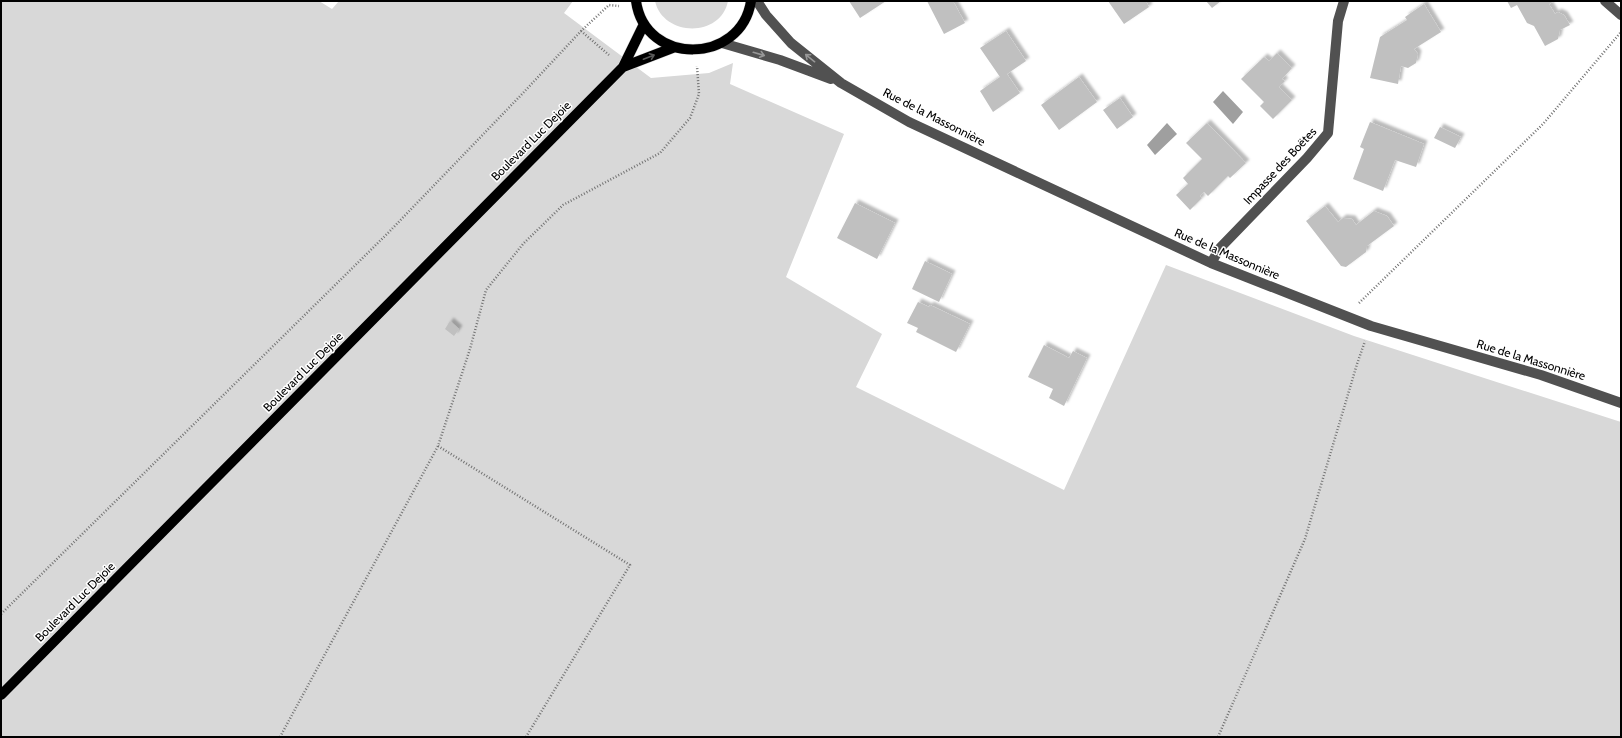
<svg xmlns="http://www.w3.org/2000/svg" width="1622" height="738" viewBox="0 0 1622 738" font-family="Cabin,sans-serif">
	<defs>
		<filter id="shadow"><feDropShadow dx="3.5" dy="-3.5" stdDeviation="1" flood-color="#0004"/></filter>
	</defs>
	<rect width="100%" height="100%" fill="#fff"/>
	<path fill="#d8d8d8" d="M 1,1 L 319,1 L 332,9 L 339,1 L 573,1 L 564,13 L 651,78 L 709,73 L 733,63 L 730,84 L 844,134 L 786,277 L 882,334 L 856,387 L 1064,490 L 1166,265 L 1354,336 L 1621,422 L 1621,737 L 1,737 Z
		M 655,1 L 728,1 C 721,38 663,37 655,1 Z"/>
	<path fill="#9f9f9f" d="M 1223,91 L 1243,112 L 1233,124 L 1213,102 Z
		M 1167,123 L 1177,134 L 1155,155 L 1147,145 Z"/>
	<path fill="#c0c0c0" filter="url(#shadow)" d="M 849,1 L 886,1 L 860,18 Z
		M 927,1 L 953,1 L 965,23 L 944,34 Z
		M 1108,1 L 1146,1 L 1149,7 L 1124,24 Z
		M 1206,1 L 1221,1 L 1212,8 Z
		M 1507,1 L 1554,1 L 1549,4 L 1555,14 L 1558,12 L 1564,15 L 1570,25 L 1560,30 L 1558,39 L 1545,46 L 1534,26 L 1527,23 L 1517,5 L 1511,8 Z
		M 1424,4 L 1441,32 L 1414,49 L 1418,54 L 1416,63 L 1408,68 L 1401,66 L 1398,84 L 1370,78 L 1380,37 L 1407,20 L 1405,17 Z
		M 1006,31 L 1026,61 L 1007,74 L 1020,93 L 993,112 L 980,91 L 1000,77 L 980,48 Z
		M 1277,53 L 1292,68 L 1282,79 L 1285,81 L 1279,87 L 1292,100 L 1273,119 L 1260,106 L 1264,102 L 1241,79 L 1264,57 L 1269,61 Z
		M 1079,77 L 1097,102 L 1059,130 L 1041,105 Z
		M 1120,98 L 1133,117 L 1117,129 L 1103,110 Z
		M 1370,122 L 1424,144 L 1416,167 L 1395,160 L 1383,191 L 1353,179 L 1364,149 L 1360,147 Z
		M 1207,123 L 1246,163 L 1230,178 L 1228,176 L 1208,196 L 1204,192 L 1200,196 L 1202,198 L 1190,210 L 1176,195 L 1188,184 L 1183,178 L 1202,159 L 1186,143 Z
		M 1440,127 L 1461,137 L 1455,148 L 1434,138 Z
		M 855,203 L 895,223 L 877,259 L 837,238 Z
		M 1325,206 L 1338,222 L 1343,218 L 1352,219 L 1356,225 L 1374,211 L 1387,216 L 1394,226 L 1367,246 L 1366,252 L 1346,267 L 1341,266 L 1306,221 Z
		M 925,261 L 952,274 L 939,302 L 912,289 Z
		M 918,302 L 929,307 L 930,305 L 970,324 L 956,352 L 916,332 L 918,328 L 907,323 Z
		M 450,321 L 459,329 L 454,336 L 445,329 Z
		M 1044,345 L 1069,358 L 1073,351 L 1087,358 L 1064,406 L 1049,398 L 1053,389 L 1028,377 Z"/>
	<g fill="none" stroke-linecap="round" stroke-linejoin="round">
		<g stroke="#dbdbdb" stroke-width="11">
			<path id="major" d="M 636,1 C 645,66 741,65 751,1
				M 623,67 L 675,47
				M 1,695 L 623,67 L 644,24"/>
		</g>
		<path stroke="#737373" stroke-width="2.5" stroke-dasharray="1 2" stroke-linecap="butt" d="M 581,31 L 609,55
			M 1359,303 L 1543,124 L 1621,32
			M 438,446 L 630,565 L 526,737
			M 1,614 L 389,232 L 524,92 L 581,31 L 609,5 L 619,6
			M 280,737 L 438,446 L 470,349 L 486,290 L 523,244 L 563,205 L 660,153 L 690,118 L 699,94 L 697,66
			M 1218,737 L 1305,539 L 1357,364 L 1365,341"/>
		<path stroke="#515151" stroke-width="10" d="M 757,1 L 766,15 L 791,43 L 841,83 L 909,122 L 1211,263 L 1371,326 L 1541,375 L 1621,403
			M 1605,1 L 1621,15
			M 722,43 L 780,60 L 831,79
			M 1211,263 L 1220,248 L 1307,158 L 1328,133 L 1338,21 L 1344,1"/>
		<use href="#major" stroke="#000" stroke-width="10"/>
	</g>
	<defs><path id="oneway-shaft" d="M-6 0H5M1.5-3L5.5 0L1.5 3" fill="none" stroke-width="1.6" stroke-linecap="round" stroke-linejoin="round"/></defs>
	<g stroke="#979797">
		<use href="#oneway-shaft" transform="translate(759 54) rotate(16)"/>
		<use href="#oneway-shaft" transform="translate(810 58) rotate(-141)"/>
	</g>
	<use stroke="#595959" href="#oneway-shaft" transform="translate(649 57) rotate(-21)"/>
	<g text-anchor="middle" stroke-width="3" stroke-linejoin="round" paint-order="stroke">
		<g font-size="12" fill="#000" stroke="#fff">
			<text transform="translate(934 117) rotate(27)" y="4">Rue de la Massonnière</text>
			<text transform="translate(531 141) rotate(-45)" y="4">Boulevard Luc Dejoie</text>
			<text transform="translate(1280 166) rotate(-47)" y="4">Impasse des Boëtes</text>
			<text transform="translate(1227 254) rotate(23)" y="4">Rue de la Massonnière</text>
			<text transform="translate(1531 360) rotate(17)" y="4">Rue de la Massonnière</text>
			<text transform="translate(303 372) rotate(-45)" y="4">Boulevard Luc Dejoie</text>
			<text transform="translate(75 602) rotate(-45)" y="4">Boulevard Luc Dejoie</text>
		</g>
	</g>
	<rect width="1622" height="738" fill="none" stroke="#000000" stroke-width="4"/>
</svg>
